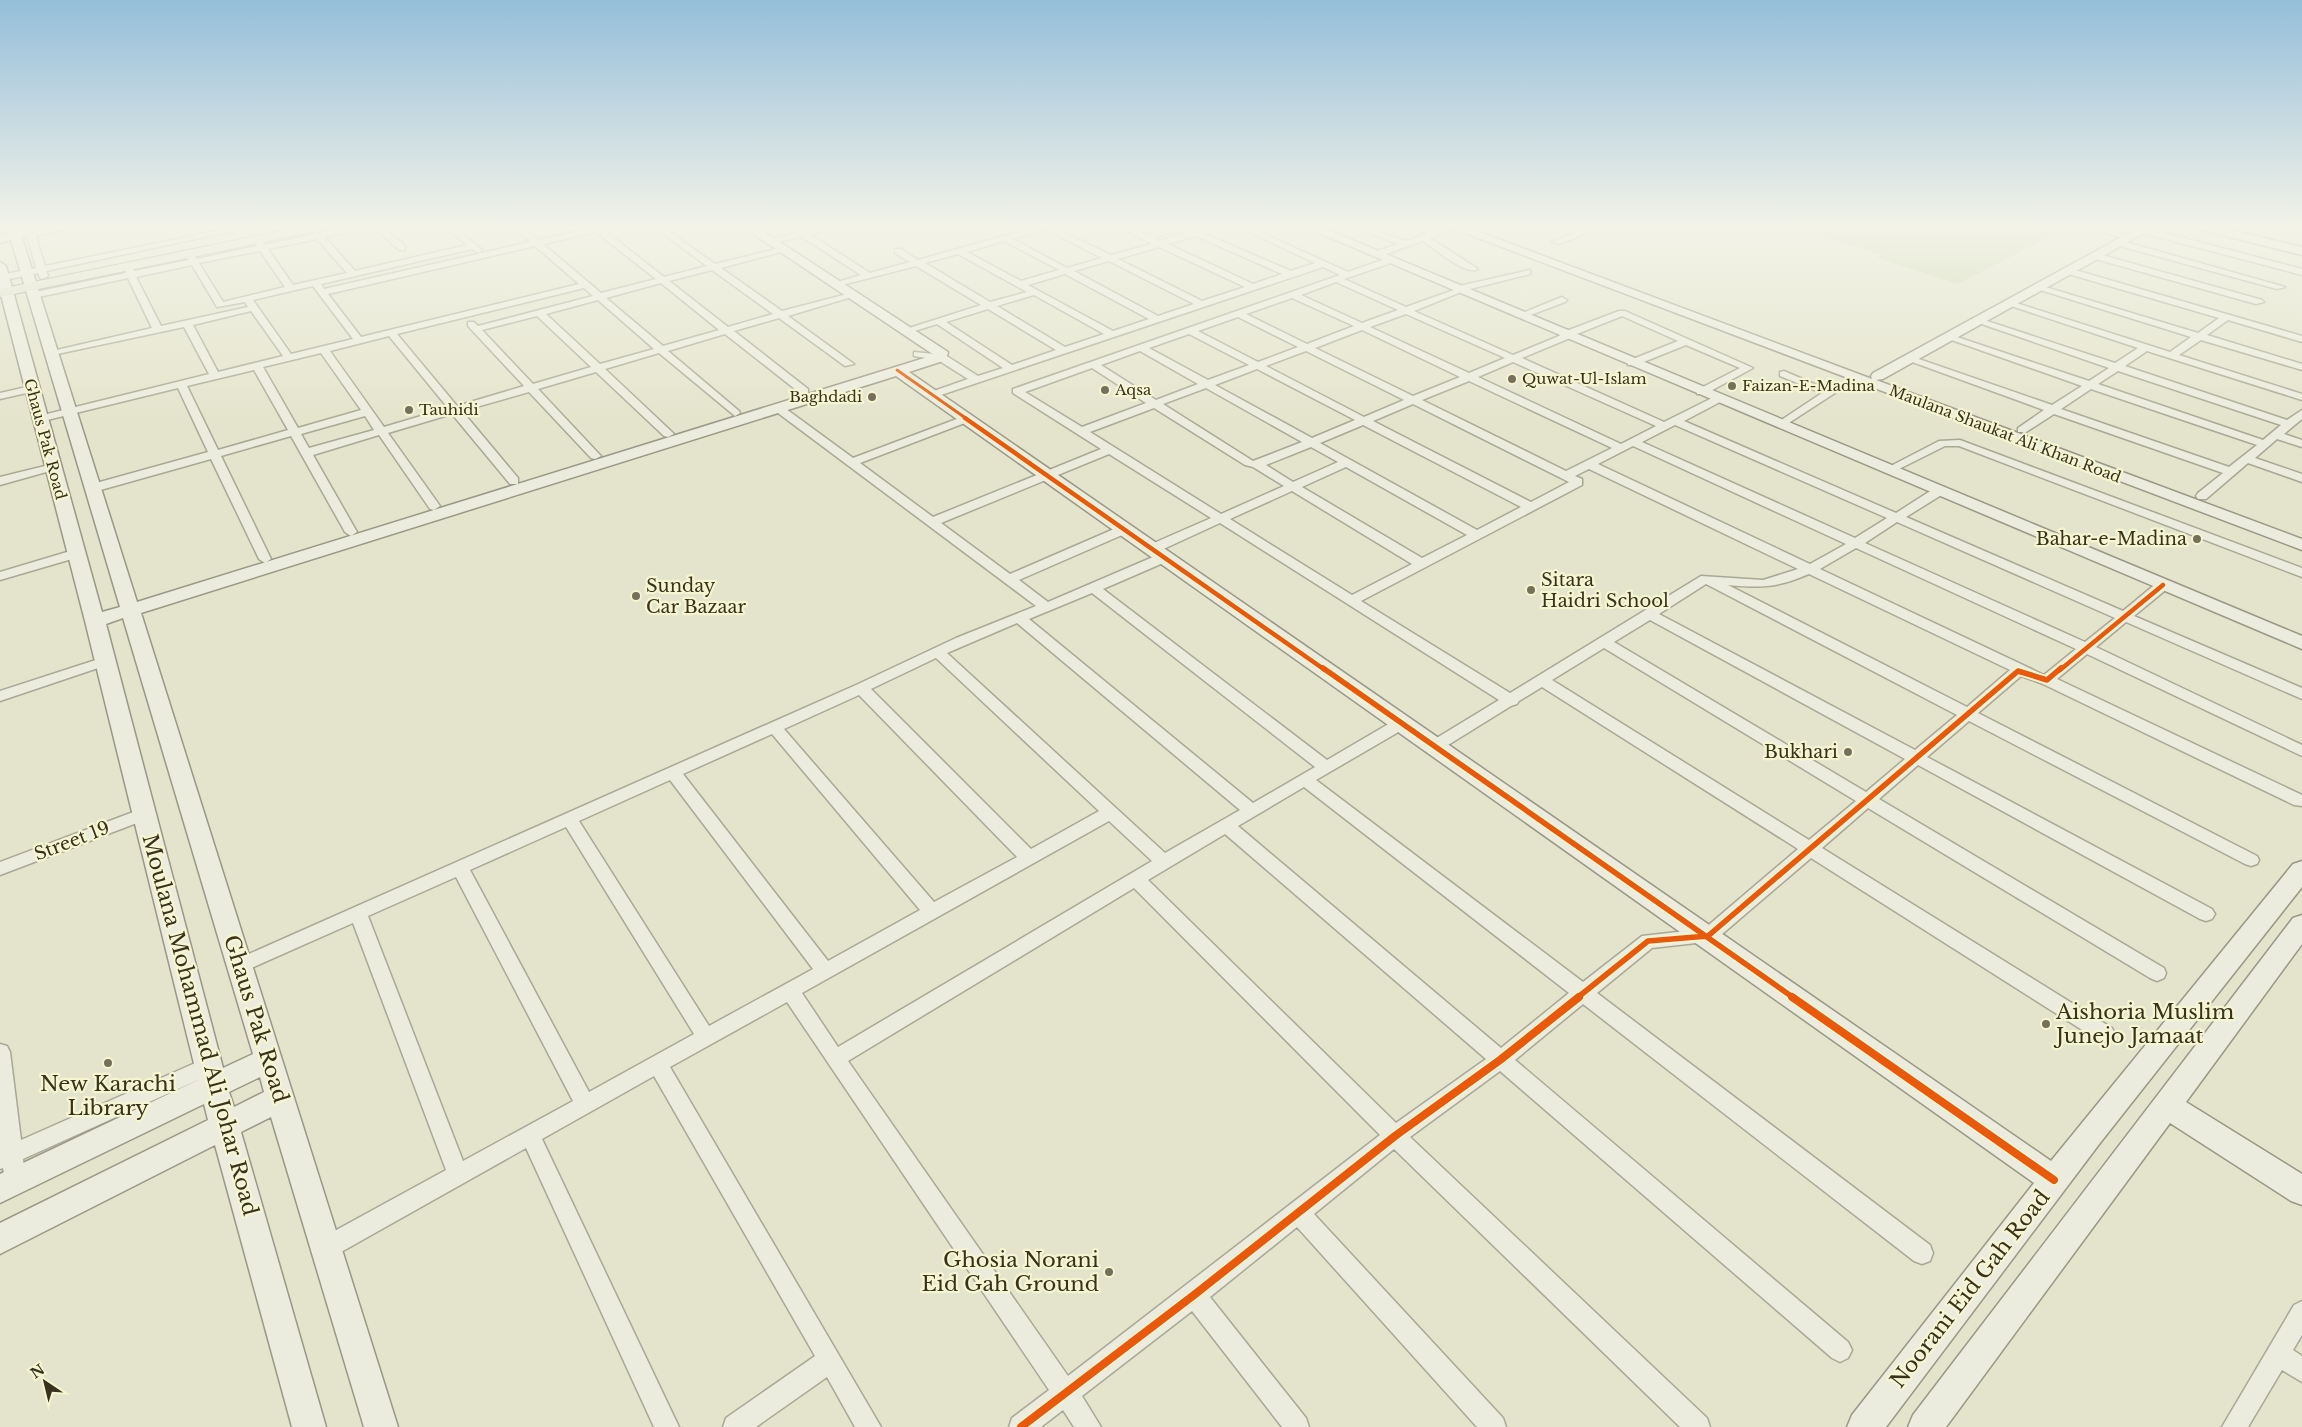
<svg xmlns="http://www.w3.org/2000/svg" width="2302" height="1427" viewBox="0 0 2302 1427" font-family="'Libre Baskerville',serif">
	<rect width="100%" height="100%" fill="#e4e4cc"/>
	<path fill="#ccd7ae" d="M 1792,227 L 2029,227 L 2055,234 L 1958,284 L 1877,258 L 1882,255 Z"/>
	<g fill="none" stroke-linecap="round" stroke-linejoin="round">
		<g stroke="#a9a896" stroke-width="3">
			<path id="street" d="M 25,227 L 33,227 L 45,266 L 236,227 L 252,227 L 46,271 L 48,276 L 43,279 L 40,278 L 38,273 L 0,281 L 0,275 L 36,268 Z
				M 314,227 L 319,227 L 322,233 L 350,227 L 366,227 L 325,237 L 355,271 L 467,245 L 446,227 L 455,227 L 482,250 L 478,253 L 472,249 L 321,284 L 324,289 L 530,242 L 514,227 L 523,227 L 538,240 L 595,227 L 611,227 L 604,230 L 664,277 L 707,266 L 654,227 L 663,227 L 715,264 L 785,247 L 785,251 L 721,268 L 782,311 L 855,292 L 855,296 L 788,316 L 854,364 L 845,366 L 779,318 L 734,331 L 808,389 L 808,393 L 800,393 L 725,334 L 668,351 L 739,411 L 740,413 L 735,416 L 659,353 L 605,369 L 672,432 L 674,434 L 668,437 L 664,436 L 596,372 L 538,389 L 599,454 L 601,456 L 595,459 L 591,458 L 529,392 L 462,411 L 518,478 L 518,484 L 510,484 L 452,414 L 388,433 L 440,506 L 434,510 L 430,509 L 379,435 L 313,455 L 357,532 L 351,536 L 345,532 L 291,436 L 221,456 L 271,559 L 265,563 L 259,559 L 211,459 L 97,491 L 89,491 L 89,485 L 208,452 L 178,388 L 39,422 L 35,421 L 35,417 L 209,374 L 184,327 L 48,356 L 48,352 L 152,328 L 128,278 L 34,298 L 31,297 L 31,293 L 126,273 L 125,268 L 129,265 L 132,266 L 134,271 L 189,260 L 186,255 L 190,252 L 197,259 L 257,246 L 254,241 L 258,238 L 265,245 L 314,234 L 312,229 ZM 596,232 L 656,279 L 601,293 L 543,244 ZM 317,239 L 347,273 L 293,285 L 268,249 ZM 535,246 L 579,284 L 361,337 L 328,294 ZM 260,251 L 285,287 L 223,302 L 199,263 ZM 192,265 L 217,307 L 245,302 L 248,307 L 161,326 L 136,277 ZM 712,270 L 773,314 L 728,327 L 669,281 ZM 661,283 L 719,330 L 663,346 L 606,298 ZM 313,286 L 353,339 L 291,354 L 253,300 ZM 584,288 L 593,296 L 478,326 L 474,322 L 468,322 L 468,326 L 524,386 L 457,406 L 397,334 ZM 598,300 L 654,349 L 600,364 L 546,314 ZM 251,311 L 283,356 L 218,372 L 193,325 ZM 537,316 L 591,367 L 533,384 L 482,330 ZM 389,336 L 448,408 L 384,427 L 330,351 ZM 321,353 L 361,410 L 298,428 L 263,367 ZM 254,370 L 288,430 L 218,450 L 187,386 ZM 365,416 L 374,430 L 309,448 L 301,434 Z
				M 374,227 L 383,227 L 405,246 L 405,250 L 399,250 Z
				M 789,227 L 799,227 L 805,231 L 823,227 L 837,227 L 811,235 L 870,273 L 910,262 L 895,253 L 895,249 L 901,249 L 918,260 L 1036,227 L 1053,227 L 1111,255 L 1152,244 L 1119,227 L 1130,227 L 1147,235 L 1174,227 L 1186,227 L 1154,238 L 1160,241 L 1194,229 L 1223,227 L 1205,234 L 1291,271 L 1315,263 L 1238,227 L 1249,227 L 1348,272 L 1388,258 L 1394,258 L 1394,262 L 1344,279 L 1406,307 L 1454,290 L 1455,287 L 1530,270 L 1530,274 L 1466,290 L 1414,311 L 1513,355 L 1559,336 L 1561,333 L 1619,311 L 1625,311 L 1753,368 L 1705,394 L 1697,394 L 1697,390 L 1740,368 L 1686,345 L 1636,365 L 1628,365 L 1628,361 L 1678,341 L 1622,316 L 1572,336 L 1570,338 L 1522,358 L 1664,422 L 1714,397 L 1722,397 L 1722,401 L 1684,421 L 1896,513 L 1935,488 L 1943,488 L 1945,491 L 1943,494 L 1906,517 L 2123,611 L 2158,582 L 2168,582 L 2170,585 L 2168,588 L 2134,616 L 2302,688 L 2302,699 L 2126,622 L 2096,647 L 2302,745 L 2302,756 L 2087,654 L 2057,679 L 2302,795 L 2302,806 L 2294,805 L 2043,684 L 2021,676 L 1978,713 L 2257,856 L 2259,860 L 2257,864 L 2251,866 L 2245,864 L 1969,721 L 1927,757 L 2212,909 L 2215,914 L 2212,919 L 2206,921 L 2200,919 L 1918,765 L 1879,799 L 2164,968 L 2166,973 L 2164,978 L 2157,981 L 2150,978 L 1868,808 L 1822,848 L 2112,1028 L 2115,1034 L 2112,1040 L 2105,1042 L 2098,1040 L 1811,858 L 1714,941 L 1652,948 L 1597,993 L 1930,1245 L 1933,1253 L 1930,1261 L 1922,1264 L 1914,1261 L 1583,1004 L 1515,1060 L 1848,1342 L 1852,1350 L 1848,1358 L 1840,1362 L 1832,1358 L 1500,1071 L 1410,1137 L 1707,1418 L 1710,1427 L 1680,1427 L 1394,1149 L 1314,1214 L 1503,1418 L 1506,1427 L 1477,1427 L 1297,1227 L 1210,1297 L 1306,1418 L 1309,1427 L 1282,1427 L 1192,1311 L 1082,1396 L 1101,1427 L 1074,1427 L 1063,1410 L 1041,1427 L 1009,1427 L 1012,1418 L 1049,1390 L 787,1002 L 670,1067 L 881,1427 L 855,1427 L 827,1377 L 756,1427 L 723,1427 L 726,1418 L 815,1356 L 654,1076 L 542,1139 L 679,1427 L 654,1427 L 526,1148 L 334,1256 L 326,1259 L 318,1256 L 315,1248 L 318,1240 L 446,1170 L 353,923 L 240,973 L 233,971 L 231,966 L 233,961 L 856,685 L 956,638 L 1036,606 L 774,410 L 774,406 L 782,406 L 853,458 L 962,417 L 970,417 L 970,421 L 860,463 L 933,517 L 1101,449 L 1013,393 L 1013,389 L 1340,275 L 1323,267 L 932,398 L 928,397 L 928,393 L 968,379 L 938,360 L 914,356 L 914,352 L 945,355 L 978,376 L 1003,368 L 937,324 L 908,333 L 903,330 L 981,305 L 916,266 L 834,287 L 834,283 L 861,275 L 802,237 L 768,244 L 768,240 L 797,233 ZM 1045,229 L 1102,258 L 1067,268 L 1013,239 ZM 1196,236 L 1282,274 L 1253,284 L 1168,244 ZM 1004,241 L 1059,270 L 1021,281 L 967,252 ZM 1159,247 L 1245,287 L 1202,301 L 1118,259 ZM 958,254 L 1027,292 L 990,302 L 925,263 ZM 1109,261 L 1194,304 L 1158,316 L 1074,271 ZM 1065,274 L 1149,319 L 1113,331 L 1028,285 ZM 1336,282 L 1398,310 L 1362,323 L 1301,295 ZM 1034,295 L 1104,334 L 1065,347 L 997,306 ZM 1292,298 L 1354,326 L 1307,344 L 1246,314 ZM 988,309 L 1056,350 L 1012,365 L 946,322 ZM 1406,314 L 1505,358 L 1469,373 L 1370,327 ZM 1238,317 L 1298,347 L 1258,362 L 1198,331 ZM 1362,330 L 1460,377 L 1413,396 L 1315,348 ZM 1189,334 L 1249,365 L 1208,380 L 1149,348 ZM 1140,351 L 1198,384 L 1156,400 L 1101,365 ZM 1306,351 L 1404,400 L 1364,417 L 1266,366 ZM 1513,362 L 1656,426 L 1621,444 L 1478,377 ZM 1092,368 L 1146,403 L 1082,427 L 1025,392 ZM 1257,369 L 1355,420 L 1312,438 L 1215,385 ZM 1469,381 L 1612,448 L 1566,471 L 1422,400 ZM 1206,388 L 1302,442 L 1253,461 L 1163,404 ZM 1413,404 L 1569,482 L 1531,502 L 1373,421 ZM 1154,408 L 1245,465 L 1253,467 L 1284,486 L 1221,514 L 1090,432 ZM 1363,425 L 1521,507 L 1477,530 L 1320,443 ZM 1675,425 L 1887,518 L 1855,538 L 1642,442 ZM 1633,446 L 1846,544 L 1810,564 L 1598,464 ZM 1311,447 L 1338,462 L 1293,482 L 1266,465 ZM 1109,454 L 1211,518 L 1147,546 L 1146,549 L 1147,552 L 1157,552 L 1220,523 L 1499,700 L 1430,742 L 1427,746 L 1430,750 L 1440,750 L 1511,706 L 1517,704 L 1519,701 L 1542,687 L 1798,849 L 1704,929 L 1642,936 L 1583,982 L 1316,780 L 1407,727 L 1410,723 L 1407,719 L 1397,719 L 1327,760 L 1103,589 L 1170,560 L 1171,557 L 1170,554 L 1160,554 L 1048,602 L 1019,580 L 1129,532 L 1131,529 L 1129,526 L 1121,526 L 1010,574 L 941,523 ZM 1346,467 L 1467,535 L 1422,558 L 1302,487 ZM 1589,469 L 1798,569 L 1763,580 L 1701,576 L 1510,693 L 1361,601 L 1582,485 L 1582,479 L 1575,476 ZM 1292,491 L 1412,564 L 1352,595 L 1230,519 ZM 1897,522 L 2115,618 L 2085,642 L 1865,543 ZM 1856,548 L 2076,649 L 2044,675 L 1820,569 ZM 1809,574 L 2010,670 L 1967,707 L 1728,585 C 1762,588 1776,588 1809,574 ZM 1706,584 L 1957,715 L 1915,750 L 1659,614 ZM 1092,593 L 1315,767 L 1253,803 L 1029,619 ZM 1650,620 L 1905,759 L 1866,792 L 1614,642 ZM 1017,623 L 1240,810 L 1165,853 L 947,653 ZM 1604,648 L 1856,801 L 1809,840 L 1552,680 ZM 936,658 L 1099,811 L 1031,849 L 871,689 ZM 859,695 L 1017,857 L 934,902 L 784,729 ZM 772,734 L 920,910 L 828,961 L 683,774 ZM 670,780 L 813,969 L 709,1026 L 579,821 ZM 1304,787 L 1569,993 L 1501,1048 L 1238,826 ZM 1109,821 L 1152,861 L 838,1047 L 802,993 ZM 566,827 L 694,1034 L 589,1092 L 470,870 ZM 1225,834 L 1486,1059 L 1396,1123 L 1148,880 ZM 456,877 L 573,1101 L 463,1161 L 368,916 ZM 1134,888 L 1380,1135 L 1068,1376 L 848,1061 Z
				M 1412,227 C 1420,227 1426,229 1433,230 C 1441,231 1451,227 1459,227 L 1430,238 L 1478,269 C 1468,277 1433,248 1423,241 L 1380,256 L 1374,256 L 1374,252 L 1398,244 L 1364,231 L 1368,228 L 1406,241 L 1427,234 Z
				M 1530,227 L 1542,227 L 1526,234 L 1522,231 Z
				M 1590,227 L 1602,227 L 1559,244 L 1552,242 Z
				M 2087,227 L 2100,227 L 2133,237 L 2129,240 Z
				M 2142,227 L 2302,269 L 2302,275 L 2139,232 L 2139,228 Z
				M 2284,227 L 2302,227 L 2302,233 L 2285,229 Z
				M 2116,241 L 2122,241 L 2285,287 L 2277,289 L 2116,245 Z
				M 2095,253 L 2262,300 L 2264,302 L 2256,304 L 2092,258 L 2091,256 Z
				M 2068,268 L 2302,336 L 2302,342 L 2228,320 L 2207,335 L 2302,364 L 2302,370 L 2201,340 L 2179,355 L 2302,394 L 2302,400 L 2147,351 L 2125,366 L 2287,420 L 2302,410 L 2302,419 L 2284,434 L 2302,440 L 2302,447 L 2277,439 L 2255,458 L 2302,474 L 2302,482 L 2248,463 L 2206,499 L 2198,499 L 2196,496 L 2198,493 L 2223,473 L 2054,414 L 2026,432 L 2018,432 L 2018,428 L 2044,410 L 1904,359 L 1913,357 L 2052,405 L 2082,386 L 1943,337 L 1951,335 L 2089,381 L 2109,368 L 1973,321 L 1981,319 L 2115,363 L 2138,348 L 2005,304 L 2013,302 L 2170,352 L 2191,337 L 2034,288 L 2042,286 L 2198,333 L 2219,318 L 2065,273 L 2064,271 ZM 2118,371 L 2281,425 L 2263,440 L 2098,384 ZM 2091,389 L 2257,445 L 2229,467 L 2061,409 Z
				M 1562,297 L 1567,300 L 1565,302 L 1523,318 L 1515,316 Z
				M 1784,371 L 1835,393 L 1781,428 L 1775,425 L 1777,423 L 1822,393 L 1780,376 L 1780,372 Z
				M 31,386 L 35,387 L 35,391 L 0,399 L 0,393 Z
				M 1960,440 L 2302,568 L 2302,577 L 1959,446 L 1945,446 L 1893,472 L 1885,472 L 1883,470 L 1939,441 Z
				M 53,464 L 59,467 L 57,469 L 0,485 L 0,477 Z
				M 77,549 L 83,553 L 82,556 L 0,580 L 0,572 Z
				M 105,657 L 110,658 L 112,661 L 110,664 L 0,701 L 0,691 Z
				M 144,808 L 150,810 L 152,814 L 150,818 L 0,875 L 0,862 Z
				M 0,1044 L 7,1046 L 10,1052 L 21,1140 L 202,1060 L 209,1057 L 216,1060 L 219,1066 L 216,1072 L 23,1159 L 26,1182 L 23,1189 L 15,1192 L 7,1189 L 3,1168 L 0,1169 Z
				M 2302,1301 L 2302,1335 L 2293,1350 L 2302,1356 L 2302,1382 L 2282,1370 L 2248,1427 L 2222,1427 L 2294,1305 Z"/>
		</g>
		<g stroke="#999785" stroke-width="3">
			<path id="secondary" d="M 7,227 L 19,227 L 20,231 L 43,227 L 66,227 L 64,230 L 22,238 L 137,602 L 934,355 L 743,227 L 757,227 L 948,352 L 946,360 L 909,372 L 2051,1161 L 2293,864 L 2302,861 L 2302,887 L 2100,1143 L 1886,1427 L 1847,1427 L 1852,1415 L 2034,1183 L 896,376 L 141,613 L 398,1427 L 364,1427 L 271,1117 L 241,1132 L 326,1427 L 292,1427 L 215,1145 L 0,1254 L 0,1223 L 208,1120 L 204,1104 L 0,1203 L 0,1174 L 198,1080 L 85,621 L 0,291 L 0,262 L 6,266 L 102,612 L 120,607 L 11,240 L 0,243 L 0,235 L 9,234 ZM 123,618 L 253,1054 L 223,1068 L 106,624 ZM 260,1077 L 264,1092 L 234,1107 L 229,1092 Z
				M 1305,227 L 1321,227 L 2302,636 L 2302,649 Z
				M 1449,227 L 1466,227 L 1872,379 L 1871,376 L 1873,373 L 2140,227 L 2155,227 L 1883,379 L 1876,380 L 2302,539 L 2302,550 Z
				M 2199,227 L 2219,227 L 2302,247 L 2302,255 L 2201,230 Z
				M 2302,915 L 2302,944 L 2186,1102 L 2302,1174 L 2302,1205 L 2291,1201 L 2170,1123 L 1946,1427 L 1908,1427 L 1913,1415 L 2293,918 Z"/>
		</g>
		<g stroke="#8f8d7c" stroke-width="2">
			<path id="primary" d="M 299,227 L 325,227 L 318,231 L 0,297 L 0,289 Z"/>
		</g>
		<use href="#street" fill="#ececde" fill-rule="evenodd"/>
		<use href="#secondary" fill="#ececde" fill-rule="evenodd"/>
		<use href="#primary" fill="#e3e3cf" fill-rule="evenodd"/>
		<g stroke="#f6f5d2" stroke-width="5">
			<path id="cycleway-far3" d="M 897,370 L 967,419"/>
		</g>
		<g stroke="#f6f5d2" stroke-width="7">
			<path id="cycleway-far2" d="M 965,418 L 1325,670
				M 2060,670 L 2163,585"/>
		</g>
		<g stroke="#f6f5d2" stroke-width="9">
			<path id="cycleway-far1" d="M 1323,668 L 1794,998
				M 1577,998 L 1648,941 L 1708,936 L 2018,671 L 2047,680 L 2061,668"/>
		</g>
		<g stroke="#f6f5d2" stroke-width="11">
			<path id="cycleway" d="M 1792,997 L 2054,1180
				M 1021,1427 L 1194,1295 L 1395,1136 L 1500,1060 L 1579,997"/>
		</g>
		<use href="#cycleway-far3" stroke="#e8590c" stroke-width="3"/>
		<use href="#cycleway-far2" stroke="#e8590c" stroke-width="4.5"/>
		<use href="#cycleway-far1" stroke="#e8590c" stroke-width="5.5"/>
		<use href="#cycleway" stroke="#e8590c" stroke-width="8"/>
	</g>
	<linearGradient id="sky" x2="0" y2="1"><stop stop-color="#95beda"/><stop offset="0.53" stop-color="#f3f3e8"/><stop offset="1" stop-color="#f3f3e8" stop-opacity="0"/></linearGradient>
	<rect width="2302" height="427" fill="url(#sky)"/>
	<g fill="#74705a" stroke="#f6f5d2" stroke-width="2">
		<circle cx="1512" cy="379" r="5"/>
		<circle cx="1732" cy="386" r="5"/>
		<circle cx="1105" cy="390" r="5"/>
		<circle cx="872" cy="397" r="5"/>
		<circle cx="409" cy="410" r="5"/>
		<circle cx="2197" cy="539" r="5"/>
		<circle cx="1531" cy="590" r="5"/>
		<circle cx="636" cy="596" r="5"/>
		<circle cx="1848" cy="752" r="5"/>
		<circle cx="2046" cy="1024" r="5"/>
		<circle cx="108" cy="1063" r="5"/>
		<circle cx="1109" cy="1272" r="5"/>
	</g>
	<g text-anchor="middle" stroke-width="4.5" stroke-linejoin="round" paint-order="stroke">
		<g font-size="15" fill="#38321d" stroke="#f6f5d2" text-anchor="start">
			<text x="1522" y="384">Quwat-Ul-Islam</text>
			<text x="1742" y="391">Faizan-E-Madina</text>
			<text x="1115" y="395">Aqsa</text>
			<text x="862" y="402" text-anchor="end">Baghdadi</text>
			<text x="419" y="415">Tauhidi</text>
		</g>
		<g font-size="15" fill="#38321d" stroke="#f6f5d2">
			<text transform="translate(2005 434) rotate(21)" y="5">Maulana Shaukat Ali Khan Road</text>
			<text transform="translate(45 439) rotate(75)" y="5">Ghaus Pak Road</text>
		</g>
		<g font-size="18" fill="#38321d" stroke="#f6f5d2" text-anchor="end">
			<text x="2187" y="545">Bahar-e-Madina</text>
			<text x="1541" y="586" text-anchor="start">Sitara<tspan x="1541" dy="21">Haidri School</tspan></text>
			<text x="646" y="592" text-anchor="start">Sunday<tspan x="646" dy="21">Car Bazaar</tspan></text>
			<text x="1838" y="758">Bukhari</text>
		</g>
		<g font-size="18" fill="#38321d" stroke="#f6f5d2">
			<text transform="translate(72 841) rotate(-21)" y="6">Street 19</text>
		</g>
		<g font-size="21" fill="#38321d" stroke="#f6f5d2" text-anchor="start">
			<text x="2056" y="1019">Aishoria Muslim<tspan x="2056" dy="24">Junejo Jamaat</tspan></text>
			<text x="108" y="1091" text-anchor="middle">New Karachi<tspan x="108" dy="24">Library</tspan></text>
			<text x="1099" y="1267" text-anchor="end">Ghosia Norani<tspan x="1099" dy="24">Eid Gah Ground</tspan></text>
		</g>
		<g font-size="21" fill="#38321d" stroke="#f6f5d2">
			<text transform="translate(256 1019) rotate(73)" y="7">Ghaus Pak Road</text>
			<text transform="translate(200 1025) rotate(75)" y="7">Moulana Mohammad Ali Johar Road</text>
			<text transform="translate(1970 1289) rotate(-52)" y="7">Noorani Eid Gah Road</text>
		</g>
	</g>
	<g transform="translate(45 1382) rotate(325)" stroke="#f6f5d2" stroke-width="4" paint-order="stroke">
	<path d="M0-4L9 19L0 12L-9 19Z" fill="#38321d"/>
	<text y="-8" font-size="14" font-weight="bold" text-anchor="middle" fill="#38321d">N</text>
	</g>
</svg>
